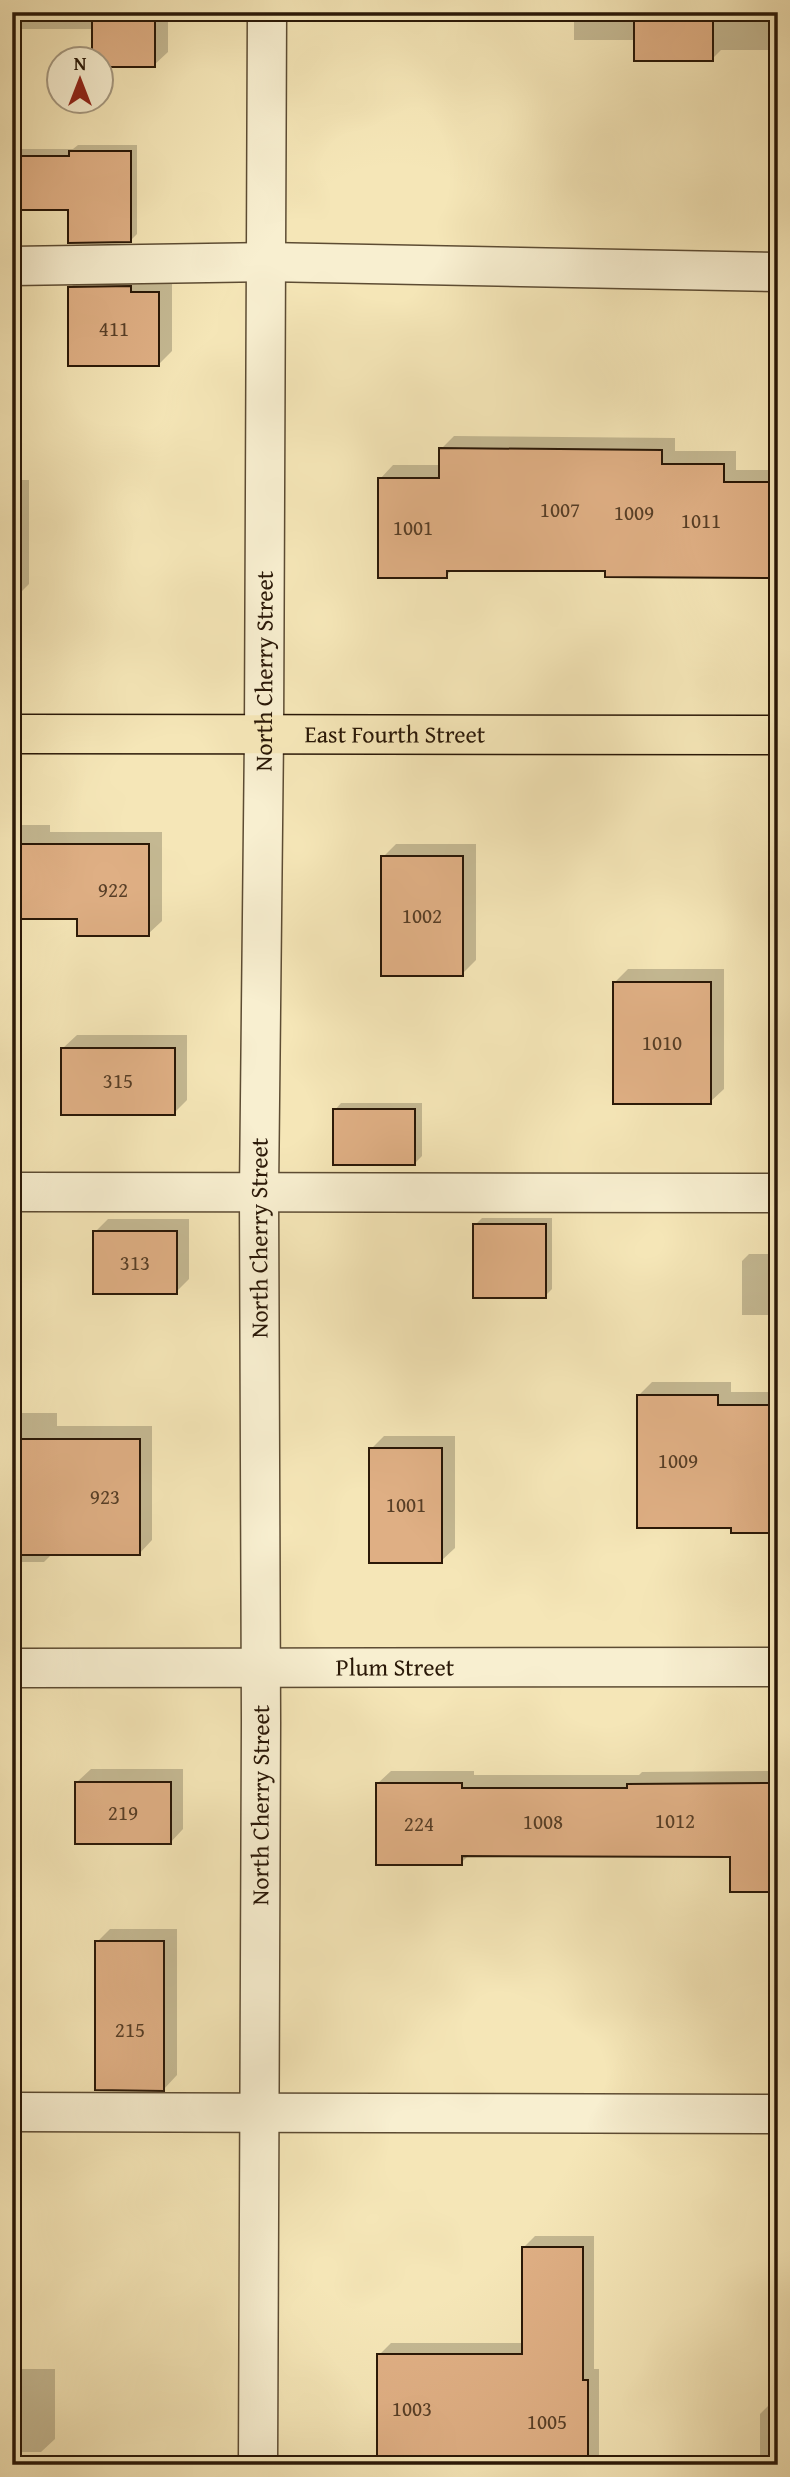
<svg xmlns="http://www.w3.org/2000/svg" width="790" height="2477" viewBox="0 0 790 2477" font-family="'Gentium Book Plus',serif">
	<rect width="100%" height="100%" fill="#f5e6b7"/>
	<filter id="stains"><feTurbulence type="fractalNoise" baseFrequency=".00286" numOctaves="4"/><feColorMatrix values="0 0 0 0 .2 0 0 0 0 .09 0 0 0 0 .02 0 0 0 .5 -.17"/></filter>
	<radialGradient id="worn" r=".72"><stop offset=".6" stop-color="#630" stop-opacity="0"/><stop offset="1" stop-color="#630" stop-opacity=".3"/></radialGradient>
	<path fill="#0003" d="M 12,12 L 168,12 L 168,52 L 154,65 L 102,65 L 94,29 L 12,29 Z
		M 357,12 L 778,12 L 778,50 L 721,50 L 712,59 L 635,40 L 574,40 L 574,14 Z
		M 78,145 L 137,145 L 137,234 L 130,241 L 70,208 L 12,208 L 12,149 L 73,149 Z
		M 84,274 L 172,280 L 172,351 L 159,364 L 70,288 Z
		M 454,436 L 675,438 L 675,451 L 736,451 L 736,470 L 778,470 L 778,589 L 776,589 L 776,577 L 607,569 L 453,569 L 446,576 L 380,479 L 393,465 L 441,465 L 441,449 Z
		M 12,480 L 29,480 L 29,584 L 16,597 L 12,597 Z
		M 12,825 L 50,825 L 50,832 L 162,832 L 162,921 L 148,934 L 79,917 L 12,917 Z
		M 396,844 L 476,844 L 476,960 L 462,974 L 383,857 Z
		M 628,969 L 724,969 L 724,1089 L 710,1102 L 614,983 Z
		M 77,1035 L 187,1035 L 187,1100 L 174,1113 L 63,1048 Z
		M 341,1103 L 422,1103 L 422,1156 L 415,1163 L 335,1110 Z
		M 482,1218 L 552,1218 L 552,1289 L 545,1296 L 475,1225 Z
		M 108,1219 L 189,1219 L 189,1279 L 176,1292 L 95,1232 Z
		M 749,1254 L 778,1254 L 778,1315 L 742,1315 L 742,1261 Z
		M 652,1382 L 731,1382 L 731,1392 L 778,1392 L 778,1531 L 733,1526 L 639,1395 Z
		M 12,1413 L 57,1413 L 57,1426 L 152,1426 L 152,1540 L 139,1554 L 52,1554 L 44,1562 L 12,1562 Z
		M 384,1436 L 455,1436 L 455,1548 L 441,1561 L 371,1449 Z
		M 91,1769 L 183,1769 L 183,1829 L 170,1843 L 77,1782 Z
		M 391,1771 L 474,1771 L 474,1775 L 639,1775 L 642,1772 L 778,1771 L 778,1891 L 732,1856 L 469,1855 L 461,1863 L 377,1784 Z
		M 110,1929 L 177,1929 L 177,2075 L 164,2089 L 97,1942 Z
		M 535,2236 L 594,2236 L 594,2369 L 599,2369 L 599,2465 L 379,2465 L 379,2355 L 391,2343 L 523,2343 L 523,2248 Z
		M 12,2369 L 55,2369 L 55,2439 L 41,2452 L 12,2452 Z
		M 774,2400 L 778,2400 L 778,2465 L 760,2465 L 760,2414 Z"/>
	<path fill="#dfaf84" stroke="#2a1807" stroke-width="2" d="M 92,12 L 155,12 L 155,67 L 102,67 L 102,60 L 92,60 Z
		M 634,12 L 713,12 L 713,61 L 634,61 Z
		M 69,151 L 131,151 L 131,242 L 68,243 L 68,210 L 12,210 L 12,156 L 69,156 Z
		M 131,286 L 131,292 L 159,292 L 159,366 L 68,366 L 68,287 Z
		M 439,448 L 662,450 L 662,464 L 724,464 L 724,482 L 778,482 L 778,578 L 605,577 L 605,571 L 447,571 L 447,578 L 378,578 L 378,478 L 439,478 Z
		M 12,844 L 149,844 L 149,936 L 77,936 L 77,919 L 12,919 Z
		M 381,856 L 463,856 L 463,976 L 381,976 Z
		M 613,982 L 711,982 L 711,1104 L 613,1104 Z
		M 61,1048 L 175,1048 L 175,1115 L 61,1115 Z
		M 333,1109 L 415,1109 L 415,1165 L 333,1165 Z
		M 473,1224 L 546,1224 L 546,1298 L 473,1298 Z
		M 93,1231 L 177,1231 L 177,1294 L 93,1294 Z
		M 637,1395 L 718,1395 L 718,1405 L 778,1405 L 778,1533 L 731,1533 L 731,1528 L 637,1528 Z
		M 12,1439 L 140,1439 L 140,1555 L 12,1555 Z
		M 369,1448 L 442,1448 L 442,1563 L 369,1563 Z
		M 75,1782 L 171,1782 L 171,1844 L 75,1844 Z
		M 376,1783 L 462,1783 L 462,1788 L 627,1788 L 627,1784 L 778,1783 L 778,1892 L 730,1892 L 730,1857 L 462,1856 L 462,1865 L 376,1865 Z
		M 95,1941 L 164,1941 L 164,2091 L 95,2090 Z
		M 522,2247 L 583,2247 L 583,2380 L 588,2380 L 588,2465 L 377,2465 L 377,2354 L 522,2354 Z"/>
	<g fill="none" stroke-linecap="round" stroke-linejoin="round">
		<g stroke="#5d4c33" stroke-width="41">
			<g id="minor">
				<path d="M 12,266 L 266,262 L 778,272"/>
				<path d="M 12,1192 L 778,1193"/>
				<path id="s1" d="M 12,1668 L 778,1667"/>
				<path d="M 12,2112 L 778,2114"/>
				<path id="s2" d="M 258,2465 L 261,1722 L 259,1192 L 264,735 L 267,12"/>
			</g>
		</g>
		<g stroke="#2a1807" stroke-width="41">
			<g id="major">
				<path id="s3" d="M 12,734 L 778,735"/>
			</g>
		</g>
		<use href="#minor" stroke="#f8efd0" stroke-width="38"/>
		<use href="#major" stroke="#f5e6b7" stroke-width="38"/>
	</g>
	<g text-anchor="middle" stroke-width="6" stroke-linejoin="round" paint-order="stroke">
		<g font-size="21" fill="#573e26">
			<text x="114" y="336">411</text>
			<text x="560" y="517">1007</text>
			<text x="634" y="520">1009</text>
			<text x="701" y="528">1011</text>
			<text x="413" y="535">1001</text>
			<text x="113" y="897">922</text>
			<text x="422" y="923">1002</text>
			<text x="662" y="1050">1010</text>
			<text x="118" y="1088">315</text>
			<text x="135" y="1270">313</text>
			<text x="678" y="1468">1009</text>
			<text x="105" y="1504">923</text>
			<text x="406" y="1512">1001</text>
			<text x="123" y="1820">219</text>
			<text x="675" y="1828">1012</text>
			<text x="543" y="1829">1008</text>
			<text x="419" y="1831">224</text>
			<text x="130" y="2037">215</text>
			<text x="412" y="2416">1003</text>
			<text x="547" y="2429">1005</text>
		</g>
		<g font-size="24" fill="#2a1807" stroke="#f8efd0">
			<text dy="8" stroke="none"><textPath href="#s2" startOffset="1794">North Cherry Street</textPath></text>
			<text dy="8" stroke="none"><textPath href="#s3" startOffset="383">East Fourth Street</textPath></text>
			<text dy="8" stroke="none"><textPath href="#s2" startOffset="1227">North Cherry Street</textPath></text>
			<text dy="8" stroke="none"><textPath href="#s1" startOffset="383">Plum Street</textPath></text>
			<text dy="8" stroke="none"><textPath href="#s2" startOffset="660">North Cherry Street</textPath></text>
		</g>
	</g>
	<rect width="790" height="2477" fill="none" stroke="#f5e6b7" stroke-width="42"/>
	<rect x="14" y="14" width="762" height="2449" fill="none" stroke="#2a1807" stroke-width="3.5"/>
	<rect x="21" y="21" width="748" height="2435" fill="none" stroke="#2a1807" stroke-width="2"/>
	<g transform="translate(80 80)"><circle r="33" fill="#f8efd0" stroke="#a69980" stroke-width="2"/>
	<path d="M0-5L12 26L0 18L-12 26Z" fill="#8f2418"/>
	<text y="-10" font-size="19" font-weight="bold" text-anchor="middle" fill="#2a1807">N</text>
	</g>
	<rect width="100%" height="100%" filter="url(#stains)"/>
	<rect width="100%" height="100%" fill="url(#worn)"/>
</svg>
